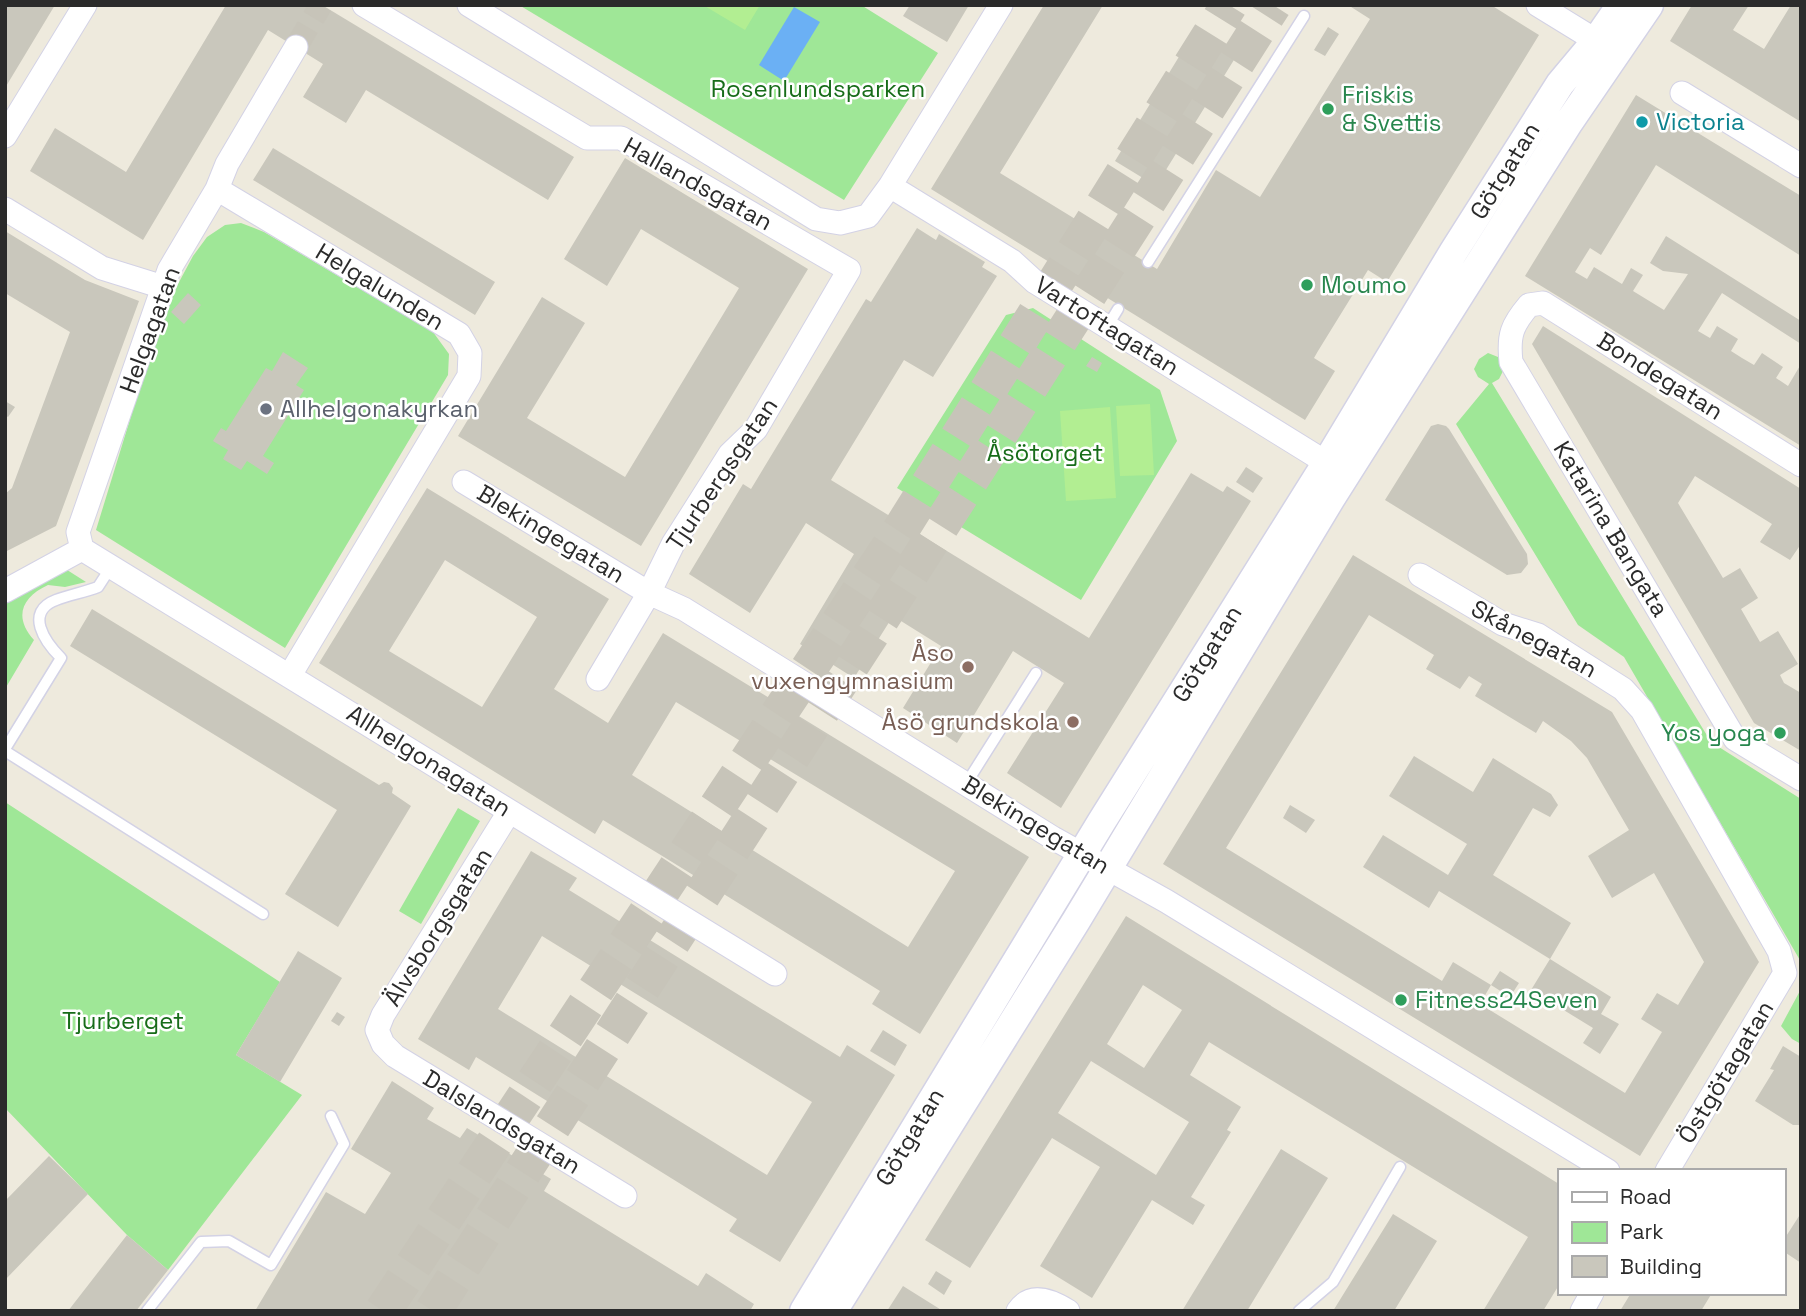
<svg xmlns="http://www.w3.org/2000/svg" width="1806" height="1316" viewBox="0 0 1806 1316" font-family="'Space Grotesk',sans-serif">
	<rect width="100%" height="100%" fill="#eeeadd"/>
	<path fill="#9fe797" d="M 519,5 L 861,5 L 938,53 L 844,200 Z
		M 241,223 L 264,232 L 433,332 L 449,354 L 448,375 L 285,648 L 96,530 L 163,312 L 193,256 L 207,237 L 225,225 Z
		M 1033,308 L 1160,390 L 1177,441 L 1081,600 L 897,488 L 1006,315 Z
		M 1488,353 L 1498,357 L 1504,369 L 1499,379 L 1492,383 L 1711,742 L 1801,799 L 1801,962 L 1624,657 L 1578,625 L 1456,424 L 1489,384 L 1478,377 L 1474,369 L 1479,359 Z
		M 64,568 L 86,582 L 65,587 L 48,585 C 22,597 13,617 34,640 L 5,689 L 5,600 Z
		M 5,802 L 280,982 L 236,1055 L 302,1095 L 168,1270 L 127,1235 L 5,1108 Z
		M 458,808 L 480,821 L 421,924 L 399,911 Z
		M 1801,989 L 1801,1044 L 1792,1039 L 1781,1026 Z"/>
	<path fill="#b2ee92" d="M 703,5 L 760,5 L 745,30 Z
		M 1150,404 L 1154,475 L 1120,476 L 1116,406 Z
		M 1110,407 L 1116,498 L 1066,501 L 1060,411 Z"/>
	<path fill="#6bb0f4" d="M 794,7 L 820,22 L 784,81 L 759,65 Z"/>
	<path fill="#c9c7bc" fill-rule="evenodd" d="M 5,5 L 55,5 L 5,88 Z
		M 226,5 L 322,5 L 574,157 L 548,200 L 366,90 L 346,123 L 303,97 L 323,64 L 268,30 L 143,240 L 30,171 L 55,128 L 126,172 Z
		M 910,5 L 969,5 L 947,42 L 903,16 Z
		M 1044,5 L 1103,5 L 1000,173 L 1157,269 L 1216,170 L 1260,197 L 1370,19 L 1348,5 L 1491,5 L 1539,35 L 1387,282 L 1368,270 L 1318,351 L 1314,358 L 1335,371 L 1305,420 L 931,189 Z
		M 1692,5 L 1749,5 L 1733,30 L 1764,49 L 1791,5 L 1801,5 L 1801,122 L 1670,41 Z
		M 1328,27 L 1339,34 L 1325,56 L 1314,50 Z
		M 1196,29 L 1237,55 L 1156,186 L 1115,161 Z
		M 1636,95 L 1801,196 L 1801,256 L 1656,165 L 1601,255 L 1590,248 L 1575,272 L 1587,279 L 1594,267 L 1622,284 L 1631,268 L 1643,275 L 1633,291 L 1664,310 L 1688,274 L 1663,271 L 1650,263 L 1666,236 L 1801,321 L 1801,344 L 1722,293 L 1698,331 L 1710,338 L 1717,326 L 1738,339 L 1731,351 L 1742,358 L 1754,365 L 1762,353 L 1783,367 L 1776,378 L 1788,386 L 1801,364 L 1801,446 L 1525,276 Z
		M 273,148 L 495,282 L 475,315 L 253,180 Z
		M 625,158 L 808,269 L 641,546 L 458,436 L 542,297 L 585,323 L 527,418 L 625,477 L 739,288 L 641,229 L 607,286 L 564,259 Z
		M 917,228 L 936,240 L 939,234 L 985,262 L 982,267 L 997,276 L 933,377 L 904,360 L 831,480 L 1089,638 L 1191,473 L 1223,492 L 1227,486 L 1251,501 L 1061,808 L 1007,773 L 1064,683 L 1013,651 L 957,743 L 903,708 L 941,646 L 893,616 L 854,678 L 800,644 L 854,554 L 806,523 L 750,613 L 689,574 L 743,484 L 751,489 L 866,299 L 871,302 Z
		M 5,231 L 85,280 L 139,301 L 56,526 L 5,552 L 5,494 L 12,488 L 70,332 L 5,293 Z
		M 188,293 L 201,305 L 184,324 L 171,312 Z
		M 1543,326 L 1801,489 L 1801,544 L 1790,560 L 1760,542 L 1772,524 L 1695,476 L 1678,503 L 1723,578 L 1740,568 L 1758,598 L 1741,609 L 1760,642 L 1778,631 L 1798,664 L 1780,675 L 1784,683 L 1801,693 L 1801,751 L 1754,723 L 1532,344 Z
		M 283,352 L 308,368 L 296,385 L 304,390 L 263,456 L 274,463 L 267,474 L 247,461 L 241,470 L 223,459 L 228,450 L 213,441 L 221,428 L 226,431 L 266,368 L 272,371 Z
		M 1092,357 L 1102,363 L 1097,372 L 1086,366 Z
		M 5,401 L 15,407 L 8,417 L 5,415 Z
		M 1438,424 L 1446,426 L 1449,429 L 1527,554 L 1528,564 L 1521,573 L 1507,575 L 1385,500 L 1431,426 Z
		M 1246,467 L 1263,478 L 1253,493 L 1236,482 Z
		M 427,488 L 609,599 L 554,689 L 608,723 L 663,633 L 1029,857 L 920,1034 L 872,1004 L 880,991 L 664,857 L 603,820 L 595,834 L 319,663 ZM 445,560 L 537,617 L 482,707 L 389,651 ZM 676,702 L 955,871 L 908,947 L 632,775 Z
		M 1353,555 L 1612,712 L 1759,962 L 1640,1156 L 1163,864 ZM 1369,615 L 1434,655 L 1426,669 L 1460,689 L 1469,676 L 1482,684 L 1475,696 L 1536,733 L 1543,721 L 1571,741 L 1587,758 L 1629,830 L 1588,856 L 1612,898 L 1654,873 L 1704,962 L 1678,1005 L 1657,993 L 1641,1019 L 1662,1032 L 1625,1093 L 1480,1004 L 1491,985 L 1510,997 L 1519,983 L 1500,971 L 1491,985 L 1453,962 L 1442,981 L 1226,848 Z
		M 92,609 L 379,785 L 384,782 L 389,783 L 393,788 L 392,793 L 411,806 L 338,927 L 285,894 L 337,810 L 70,646 Z
		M 1414,756 L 1473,792 L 1493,758 L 1551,794 L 1558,805 L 1550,817 L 1533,808 L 1493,875 L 1571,923 L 1550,959 L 1611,997 L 1601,1014 L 1619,1024 L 1600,1054 L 1583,1043 L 1593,1028 L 1531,990 L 1550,959 L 1439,891 L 1429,908 L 1363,867 L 1383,835 L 1448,875 L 1467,844 L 1389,796 Z
		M 1290,805 L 1315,820 L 1306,833 L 1283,818 Z
		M 531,851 L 577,878 L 569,890 L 765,1011 L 840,1057 L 847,1045 L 895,1075 L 780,1262 L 729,1231 L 737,1219 L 476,1057 L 469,1070 L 418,1039 ZM 542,936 L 812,1102 L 767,1175 L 498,1009 Z
		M 1126,916 L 1559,1184 L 1559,1285 L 1543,1311 L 1483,1311 L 1528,1237 L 1209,1042 L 1190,1075 L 1241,1107 L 1227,1130 L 1231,1132 L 1191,1197 L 1205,1205 L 1193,1225 L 1152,1200 L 1092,1298 L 1040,1266 L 1100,1167 L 1052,1138 L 970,1268 L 925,1240 ZM 1143,985 L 1182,1010 L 1144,1068 L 1107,1044 ZM 1091,1061 L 1189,1122 L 1156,1175 L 1058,1113 Z
		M 298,951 L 342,978 L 280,1082 L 236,1055 Z
		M 337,1012 L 345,1017 L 339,1026 L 331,1021 Z
		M 883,1030 L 907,1045 L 895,1066 L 870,1051 Z
		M 1783,1046 L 1801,1057 L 1801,1125 L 1793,1125 L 1755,1101 L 1774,1070 L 1770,1069 Z
		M 392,1081 L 434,1108 L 427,1119 L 460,1138 L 467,1128 L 551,1179 L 544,1191 L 698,1286 L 706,1273 L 754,1304 L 750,1311 L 255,1311 L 326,1192 L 365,1214 L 391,1173 L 351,1149 Z
		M 1281,1149 L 1328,1178 L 1247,1311 L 1182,1311 Z
		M 49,1156 L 88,1194 L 5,1280 L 5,1201 Z
		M 1801,1213 L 1801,1263 L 1783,1251 L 1783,1241 Z
		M 1393,1214 L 1437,1241 L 1394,1311 L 1333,1311 Z
		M 127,1235 L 168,1270 L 136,1311 L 68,1311 Z
		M 936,1271 L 952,1281 L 944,1295 L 928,1284 Z
		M 903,1286 L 943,1311 L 887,1311 Z
		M 1631,1293 L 1712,1293 L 1701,1311 L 1620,1311 Z"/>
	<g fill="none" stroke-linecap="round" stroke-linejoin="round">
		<path stroke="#c7c4b9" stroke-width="23" stroke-dasharray="23 11" stroke-linecap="butt" d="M 296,47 L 321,5"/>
		<path stroke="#c7c4b9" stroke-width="37" stroke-dasharray="37 18" stroke-linecap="butt" d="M 383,1311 L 900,531 L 1229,5
			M 433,1311 L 926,549 L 1273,5"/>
		<g stroke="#d3d2e5" stroke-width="13">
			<path id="service" d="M 1148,262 L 1304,16
				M 1107,327 L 1118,309
				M 5,749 L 61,658 C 45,642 24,612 56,600 C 69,595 85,592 98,587 L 111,567
				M 5,751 L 263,914
				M 966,784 L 1036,673
				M 147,1311 L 201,1242 L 229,1241 L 271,1265 L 344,1144 L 331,1116
				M 1299,1311 L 1333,1282 L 1400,1167"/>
		</g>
		<g stroke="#d3d2e5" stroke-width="25">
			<path id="minor" d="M 364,5 L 587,138 L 621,138 L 849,270 L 756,429 L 730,454 L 673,544 L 649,593 L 598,679
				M 469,5 L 816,219 L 840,223 L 868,216 L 890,186 L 1001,5
				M 1538,5 L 1608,48
				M 1682,93 L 1801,166
				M 5,136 L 85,5
				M 890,186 L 1012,261 L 1035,282 L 1327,463
				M 217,189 L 459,334 L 470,353 L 469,376 L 290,675
				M 5,209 L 102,268 L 163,287
				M 1801,465 L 1543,303 L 1529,305 C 1512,325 1508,335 1511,362 L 1735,739 L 1801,779
				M 464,482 L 649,593 L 684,609 L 1053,838 L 1166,901 L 1608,1171
				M 82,549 L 775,974
				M 82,549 L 78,532 L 169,270 L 217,189 L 227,164 L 296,47
				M 1420,575 L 1503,624 L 1538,635 L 1623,689 L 1642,710 L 1779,951 L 1785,973 L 1667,1171
				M 5,591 L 82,549
				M 509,812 L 383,1015 L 377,1030 L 383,1044 L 395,1056 L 625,1196
				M 1018,1311 C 1031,1292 1052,1301 1068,1311
				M 1582,1311 L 1592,1293"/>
		</g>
		<g stroke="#d3d2e5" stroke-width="31">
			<path id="tertiary" d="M 804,1311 L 1102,821 L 1324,467 L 1454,251 L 1560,84 L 1596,41 L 1621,5
				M 833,1311 L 1076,921 L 1331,498 L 1569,122 L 1649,5"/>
		</g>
		<use href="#service" stroke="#fff" stroke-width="10"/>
		<use href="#minor" stroke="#fff" stroke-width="23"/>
		<use href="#tertiary" stroke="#fff" stroke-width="28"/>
	</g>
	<g fill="#2e9e5b" stroke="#fff" stroke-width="2.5">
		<circle cx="1328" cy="109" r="7"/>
		<circle cx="1307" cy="285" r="7"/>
		<circle cx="1780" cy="733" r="7"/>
		<circle cx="1401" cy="1000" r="7"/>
	</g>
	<circle fill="#0f9aa8" stroke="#fff" stroke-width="2.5" cx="1642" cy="122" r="7"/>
	<circle fill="#6b7280" stroke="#fff" stroke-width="2.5" cx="266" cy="409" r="7"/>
	<g fill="#8d6e63" stroke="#fff" stroke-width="2.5">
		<circle cx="968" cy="667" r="7"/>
		<circle cx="1073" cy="722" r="7"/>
	</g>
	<g text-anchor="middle" stroke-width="5" stroke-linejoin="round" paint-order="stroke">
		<g font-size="24" fill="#176c19" stroke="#fff">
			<text x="818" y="97">Rosenlundsparken</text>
			<text x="1045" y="461">Åsötorget</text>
			<text x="123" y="1029">Tjurberget</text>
		</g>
		<g font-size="24" fill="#27864d" stroke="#fff" text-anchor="start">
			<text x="1342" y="103">Friskis<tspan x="1342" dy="28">&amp; Svettis</tspan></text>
			<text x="1321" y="293">Moumo</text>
			<text x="1766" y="741" text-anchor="end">Yos yoga</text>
			<text x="1415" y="1008">Fitness24Seven</text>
		</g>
		<g font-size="24" fill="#0d838f" stroke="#fff" text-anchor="start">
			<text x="1656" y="130">Victoria</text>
		</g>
		<g font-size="24" fill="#2b2b2b" stroke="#fff">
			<text transform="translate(1505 171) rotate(-58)" y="8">Götgatan</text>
			<text transform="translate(698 184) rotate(29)" y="8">Hallandsgatan</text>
			<text transform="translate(380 287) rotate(31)" y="8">Helgalunden</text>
			<text transform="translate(1107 326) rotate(32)" y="8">Vartoftagatan</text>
			<text transform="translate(150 330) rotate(-70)" y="8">Helgagatan</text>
			<text transform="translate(1660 376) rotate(32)" y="8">Bondegatan</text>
			<text transform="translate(722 474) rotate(-56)" y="8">Tjurbergsgatan</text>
			<text transform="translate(1611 529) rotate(59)" y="8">Katarina Bangata</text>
			<text transform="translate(551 534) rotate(31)" y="8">Blekingegatan</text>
			<text transform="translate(1534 639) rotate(28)" y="8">Skånegatan</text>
			<text transform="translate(1207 654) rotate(-58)" y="8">Götgatan</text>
			<text transform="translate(429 761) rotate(32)" y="8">Allhelgonagatan</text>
			<text transform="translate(1036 825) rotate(31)" y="8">Blekingegatan</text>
			<text transform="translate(438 927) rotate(-58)" y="8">Älvsborgsgatan</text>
			<text transform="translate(1726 1072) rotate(-59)" y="8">Östgötagatan</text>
			<text transform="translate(502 1122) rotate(31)" y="8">Dalslandsgatan</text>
			<text transform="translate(910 1137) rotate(-59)" y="8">Götgatan</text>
		</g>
		<g font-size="24" fill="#5b616d" stroke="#fff" text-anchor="start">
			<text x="280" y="417">Allhelgonakyrkan</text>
		</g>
		<g font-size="24" fill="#785e54" stroke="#fff" text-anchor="end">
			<text x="954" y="661">Åso<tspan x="954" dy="28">vuxengymnasium</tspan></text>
			<text x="1059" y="730">Åsö grundskola</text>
		</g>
	</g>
	<rect width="1806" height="1316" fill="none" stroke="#2b2b2b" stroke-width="14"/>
	<rect x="1558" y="1169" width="228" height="126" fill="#ffffff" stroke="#aaaaaa" stroke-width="2"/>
	<rect x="1572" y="1192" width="35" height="10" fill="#ffffff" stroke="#aaaaaa" stroke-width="2"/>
	<text x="1620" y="1204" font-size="21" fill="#2b2b2b">Road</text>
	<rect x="1572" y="1222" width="35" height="21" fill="#9fe797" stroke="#aaaaaa" stroke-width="2"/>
	<text x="1620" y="1239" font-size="21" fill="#2b2b2b">Park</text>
	<rect x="1572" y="1256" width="35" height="21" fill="#c9c7bc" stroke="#aaaaaa" stroke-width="2"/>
	<text x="1620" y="1274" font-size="21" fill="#2b2b2b">Building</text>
</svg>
